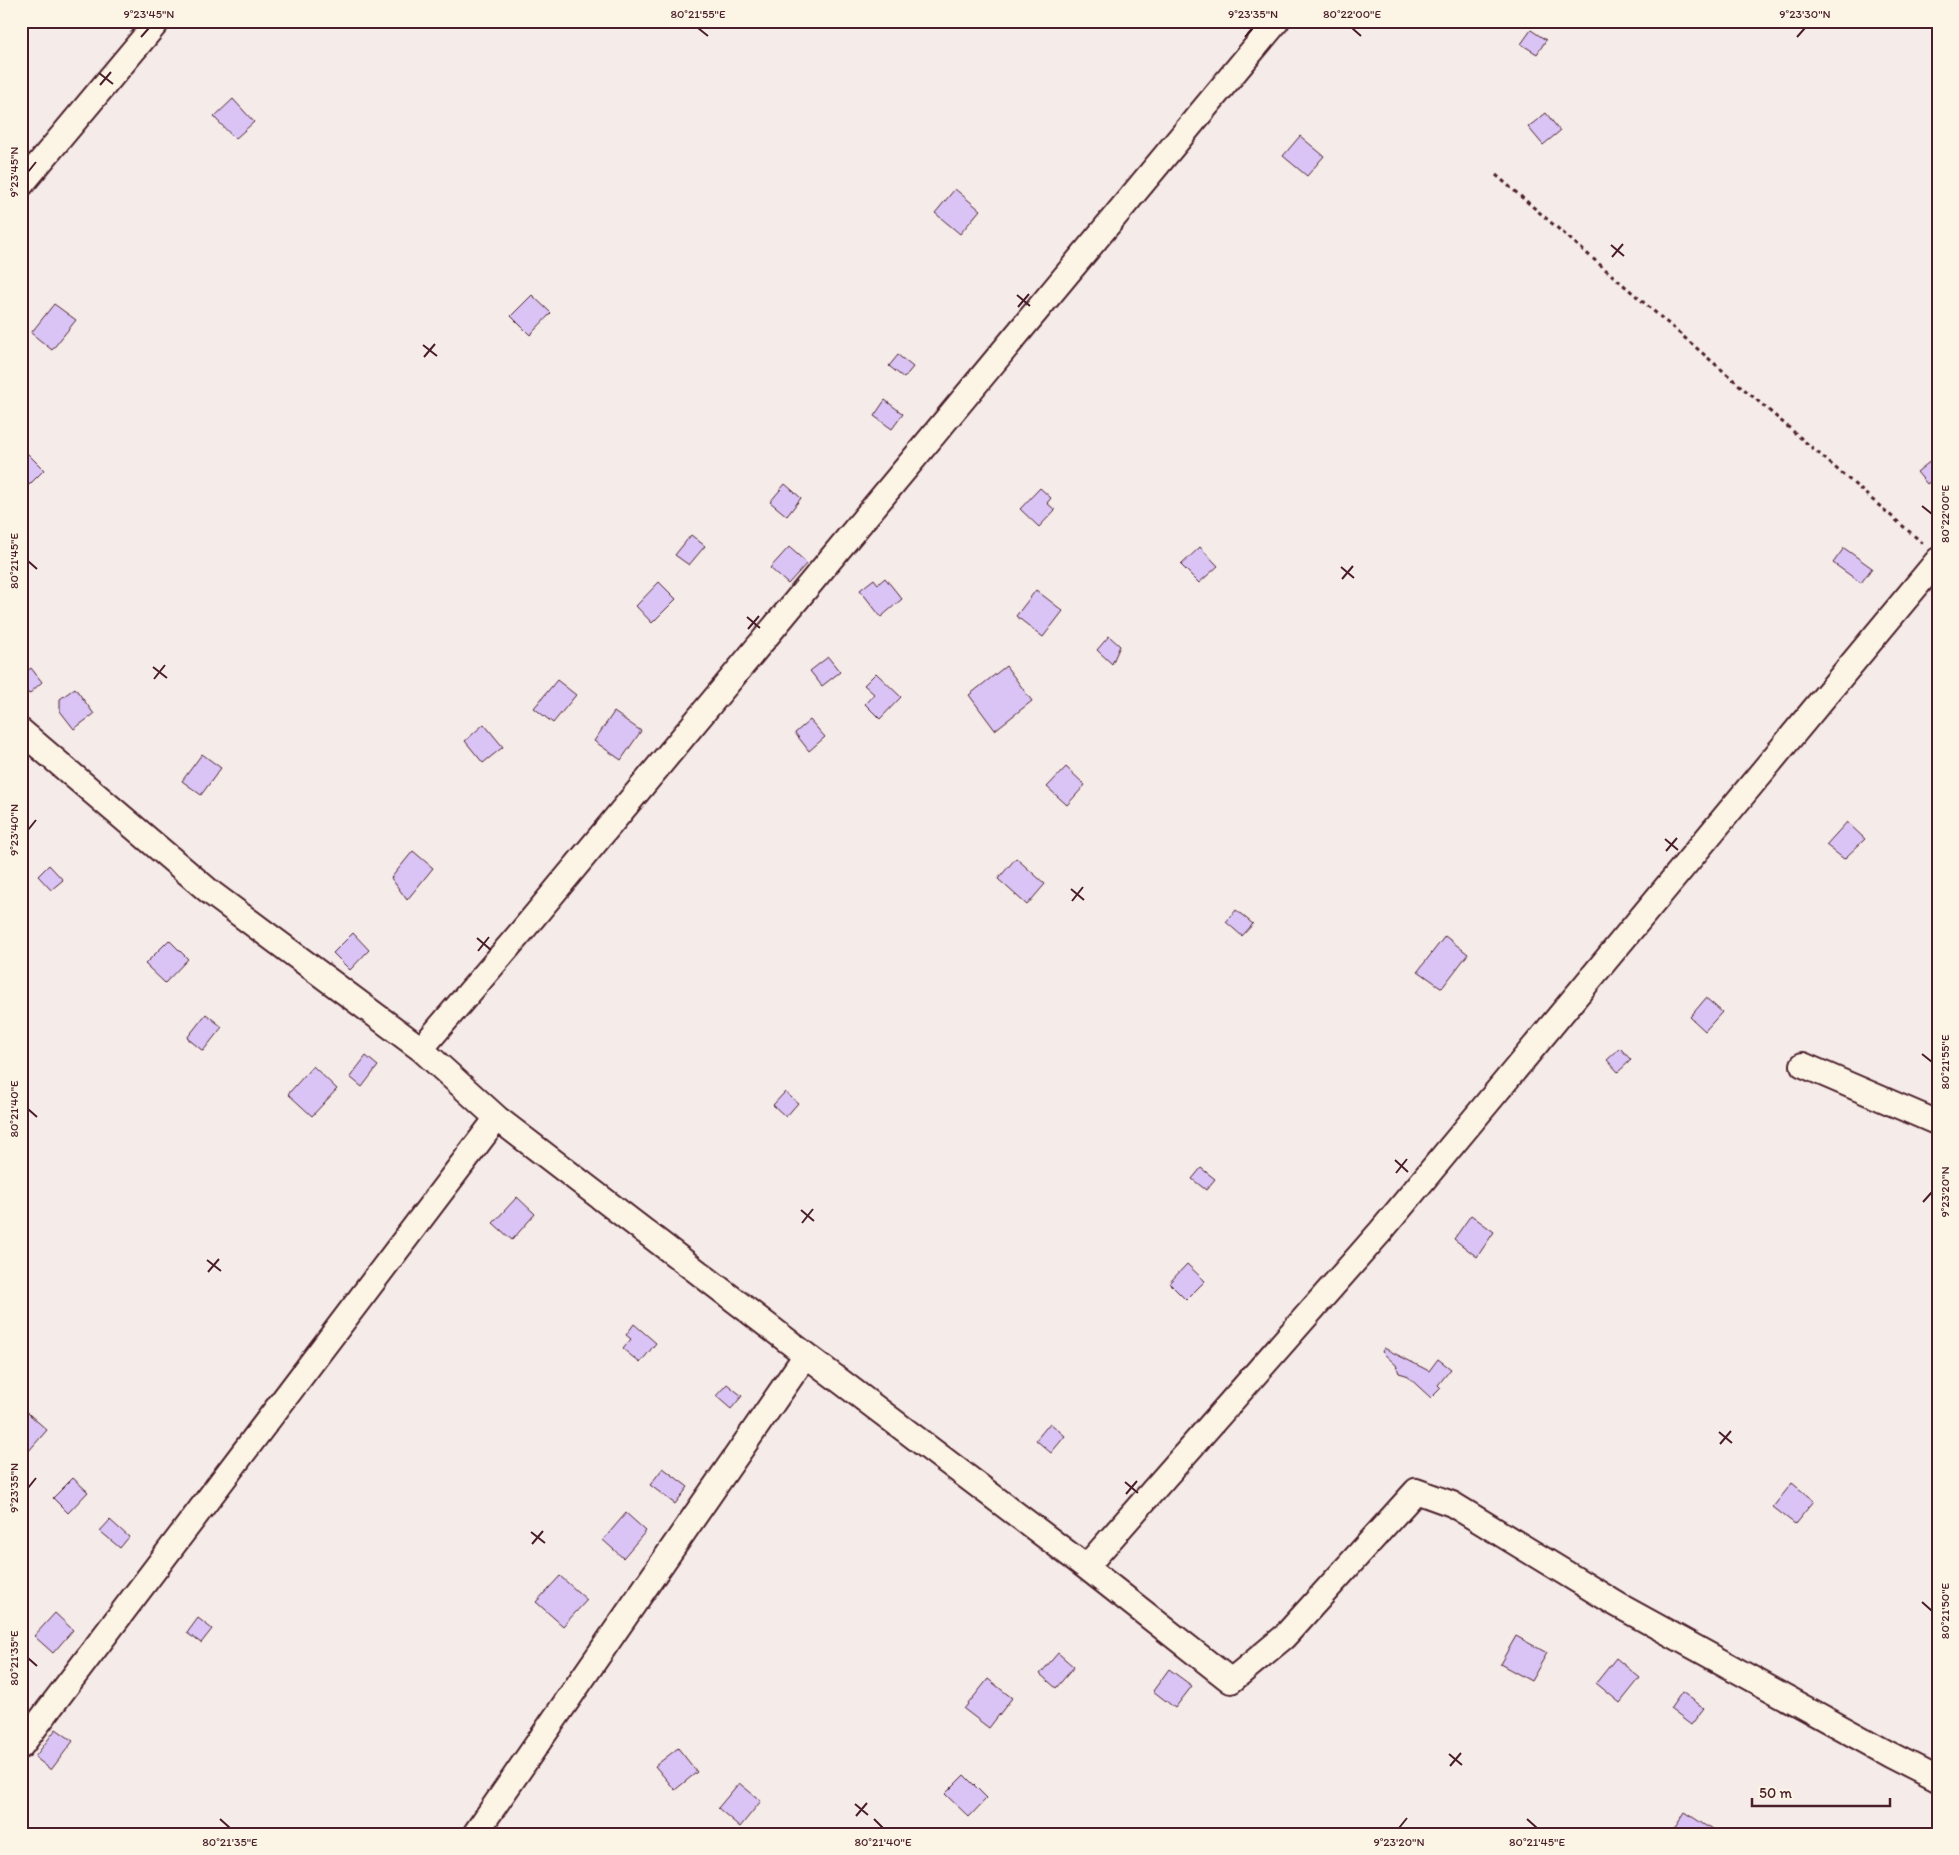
<svg xmlns="http://www.w3.org/2000/svg" width="1959" height="1855" viewBox="0 0 1959 1855" font-family="Itim,sans-serif">
	<rect width="100%" height="100%" fill="#f5ebe8"/>
	<filter id="ink" filterUnits="userSpaceOnUse"><feTurbulence type="fractalNoise" baseFrequency=".02" numOctaves="2"/><feDisplacementMap in="SourceGraphic" scale="10" xChannelSelector="R" yChannelSelector="G"/><feConvolveMatrix kernelMatrix="1 2 1 2 8 2 1 2 1" color-interpolation-filters="sRGB"/></filter>
	<g filter="url(#ink)">
		<path fill="#d9c4f5" stroke="#4a1f2b" d="M 1531,30 L 1546,40 L 1537,54 L 1521,44 Z
			M 233,99 L 254,122 L 235,139 L 214,117 Z
			M 1546,113 L 1560,131 L 1543,145 L 1528,127 Z
			M 1300,136 L 1324,156 L 1307,176 L 1283,156 Z
			M 955,189 L 980,210 L 960,234 L 935,213 Z
			M 532,295 L 551,313 L 530,335 L 511,316 Z
			M 54,304 L 76,320 L 52,350 L 31,333 Z
			M 898,355 L 913,367 L 904,378 L 889,366 Z
			M 885,400 L 903,414 L 892,429 L 874,416 Z
			M 21,447 L 44,470 L 29,485 L 21,477 Z
			M 1938,455 L 1938,475 L 1927,484 L 1917,472 Z
			M 785,484 L 801,498 L 787,516 L 770,502 Z
			M 1040,488 L 1051,498 L 1047,503 L 1055,510 L 1039,527 L 1020,509 Z
			M 691,535 L 705,546 L 689,565 L 675,555 Z
			M 789,547 L 807,563 L 788,584 L 770,568 Z
			M 1200,547 L 1218,566 L 1199,583 L 1181,565 Z
			M 1844,548 L 1872,568 L 1861,583 L 1833,563 Z
			M 885,578 L 902,599 L 881,617 L 860,590 L 874,579 L 878,584 Z
			M 659,582 L 676,599 L 652,623 L 636,606 Z
			M 1036,590 L 1063,611 L 1043,637 L 1016,616 Z
			M 1109,636 L 1120,646 L 1112,664 L 1097,650 Z
			M 828,657 L 840,672 L 822,686 L 810,671 Z
			M 1006,666 L 1032,701 L 995,730 L 969,695 Z
			M 31,668 L 42,682 L 29,694 L 21,685 L 21,676 Z
			M 876,673 L 901,697 L 880,719 L 865,704 L 874,694 L 864,685 Z
			M 557,680 L 576,695 L 553,723 L 534,708 Z
			M 75,688 L 94,714 L 74,729 L 60,711 L 60,699 Z
			M 614,712 L 641,731 L 621,760 L 594,741 Z
			M 810,720 L 825,737 L 809,751 L 795,733 Z
			M 484,724 L 503,747 L 483,763 L 465,741 Z
			M 202,754 L 221,768 L 201,795 L 182,781 Z
			M 1066,767 L 1085,785 L 1067,805 L 1047,787 Z
			M 1847,822 L 1865,839 L 1844,859 L 1826,845 Z
			M 413,851 L 433,868 L 407,900 L 391,878 Z
			M 1016,858 L 1045,884 L 1027,905 L 998,879 Z
			M 49,865 L 63,880 L 51,890 L 38,876 Z
			M 1236,910 L 1253,924 L 1242,936 L 1226,922 Z
			M 353,933 L 369,950 L 350,970 L 333,953 Z
			M 1445,936 L 1468,954 L 1442,988 L 1418,971 Z
			M 169,940 L 188,959 L 165,983 L 145,964 Z
			M 1706,998 L 1722,1012 L 1705,1031 L 1690,1017 Z
			M 206,1014 L 222,1027 L 203,1051 L 187,1038 Z
			M 1620,1048 L 1631,1060 L 1618,1072 L 1607,1060 Z
			M 366,1056 L 378,1066 L 362,1087 L 350,1077 Z
			M 313,1066 L 337,1089 L 312,1116 L 288,1094 Z
			M 785,1092 L 798,1103 L 786,1117 L 773,1105 Z
			M 1201,1168 L 1215,1179 L 1206,1190 L 1192,1179 Z
			M 517,1197 L 535,1214 L 512,1240 L 493,1223 Z
			M 1471,1215 L 1494,1232 L 1477,1257 L 1454,1239 Z
			M 1187,1264 L 1205,1281 L 1186,1300 L 1169,1283 Z
			M 634,1324 L 656,1343 L 640,1363 L 623,1349 L 631,1339 L 626,1335 Z
			M 1384,1348 L 1429,1371 L 1438,1359 L 1451,1369 L 1438,1385 L 1441,1388 L 1431,1398 L 1406,1375 L 1399,1373 L 1396,1365 L 1382,1352 Z
			M 727,1384 L 742,1396 L 731,1409 L 716,1396 Z
			M 21,1407 L 47,1430 L 21,1460 Z
			M 1050,1423 L 1065,1436 L 1051,1453 L 1036,1440 Z
			M 663,1468 L 688,1487 L 675,1504 L 650,1485 Z
			M 73,1478 L 88,1492 L 68,1513 L 53,1498 Z
			M 1792,1483 L 1814,1501 L 1795,1524 L 1773,1507 Z
			M 626,1513 L 646,1531 L 623,1558 L 603,1540 Z
			M 110,1520 L 129,1537 L 120,1548 L 100,1531 Z
			M 560,1576 L 587,1600 L 563,1626 L 536,1602 Z
			M 55,1613 L 73,1630 L 53,1653 L 34,1636 Z
			M 198,1618 L 212,1629 L 201,1643 L 187,1633 Z
			M 1516,1636 L 1547,1653 L 1531,1681 L 1500,1664 Z
			M 1058,1653 L 1074,1667 L 1056,1688 L 1040,1674 Z
			M 1616,1658 L 1640,1678 L 1620,1703 L 1596,1683 Z
			M 1169,1669 L 1192,1686 L 1175,1708 L 1153,1691 Z
			M 988,1679 L 1012,1698 L 989,1728 L 964,1709 Z
			M 1682,1692 L 1704,1708 L 1691,1725 L 1670,1709 Z
			M 56,1729 L 73,1741 L 51,1770 L 35,1757 Z
			M 678,1748 L 697,1772 L 675,1790 L 655,1766 Z
			M 964,1775 L 987,1798 L 969,1817 L 945,1794 Z
			M 739,1783 L 761,1801 L 740,1827 L 718,1808 Z
			M 1685,1812 L 1718,1834 L 1671,1834 Z"/>
		<g fill="none" stroke-linecap="round" stroke-linejoin="round">
			<g stroke="#4a1f2b" stroke-width="28">
				<path id="minor" d="M 21,185 L 158,21
					M 21,731 L 210,892 L 421,1049 L 497,1118 L 806,1355 L 1086,1567 L 1231,1681 L 1284,1637 L 1416,1491 L 1452,1504 L 1618,1605 L 1889,1754 L 1938,1779
					M 421,1049 L 522,931 L 1277,21
					M 1803,1065 L 1938,1123
					M 1086,1567 L 1381,1231 L 1938,560
					M 21,1746 L 497,1118
					M 475,1834 L 806,1355"/>
			</g>
			<path stroke="#4a1f2b" stroke-width="3" stroke-dasharray="4 4" stroke-linecap="butt" d="M 1496,175 L 1926,546"/>
			<use href="#minor" stroke="#fcf5e5" stroke-width="24"/>
		</g>
	</g>
	<path fill="none" stroke="#4a1f2b" stroke-width="2" d="M 698,28 L 708,36M 1352,28 L 1361,36M 141,37 L 149,28M 1245,37 L 1253,28M 1797,37 L 1805,28M 99,73 L 113,84M 100,85 L 111,72M 28,172 L 36,162M 1611,245 L 1624,256M 1612,257 L 1623,244M 1017,295 L 1030,306M 1018,307 L 1029,294M 423,345 L 437,356M 424,357 L 435,344M 1922,506 L 1932,514M 28,561 L 37,569M 1341,567 L 1354,578M 1342,579 L 1353,566M 747,617 L 760,628M 748,629 L 759,616M 153,667 L 167,678M 154,679 L 165,665M 28,830 L 36,820M 1665,839 L 1678,850M 1666,851 L 1677,838M 1071,889 L 1084,900M 1072,901 L 1083,887M 477,938 L 491,950M 478,951 L 489,937M 1922,1054 L 1932,1062M 28,1109 L 37,1117M 1395,1160 L 1408,1172M 1396,1173 L 1407,1159M 1923,1202 L 1932,1192M 801,1210 L 814,1221M 802,1223 L 813,1209M 207,1260 L 221,1271M 208,1272 L 219,1259M 1719,1432 L 1732,1443M 1720,1444 L 1731,1431M 1125,1482 L 1138,1493M 28,1488 L 36,1478M 1126,1494 L 1137,1481M 531,1532 L 545,1543M 532,1544 L 543,1531M 1922,1602 L 1932,1611M 28,1658 L 37,1666M 1449,1754 L 1462,1765M 1450,1766 L 1461,1753M 855,1804 L 868,1815M 856,1816 L 867,1803M 220,1819 L 230,1828M 874,1819 L 883,1828M 1527,1819 L 1537,1828M 1399,1828 L 1407,1818"/>
	<rect width="1959" height="1855" fill="none" stroke="#fcf5e5" stroke-width="55"/>
	<path d="M1752 1798v8h138v-8" fill="none" stroke="#4a1f2b" stroke-width="2.5"/>
	<text x="1759" y="1798" font-size="15" fill="#4a1f2b" stroke="#fcf5e5" stroke-width="4" paint-order="stroke">50 m</text>
	<rect x="28" y="28" width="1904" height="1800" fill="none" stroke="#4a1f2b" stroke-width="2"/>
	<g font-size="12" text-anchor="middle" fill="#4a1f2b">
		<text x="149" y="18">9°23'45"N</text>
		<text x="698" y="18">80°21'55"E</text>
		<text x="1253" y="18">9°23'35"N</text>
		<text x="1352" y="18">80°22'00"E</text>
		<text x="1805" y="18">9°23'30"N</text>
		<text transform="translate(14 172) rotate(-90)" y="4">9°23'45"N</text>
		<text transform="translate(1945 514) rotate(-90)" y="4">80°22'00"E</text>
		<text transform="translate(14 561) rotate(-90)" y="4">80°21'45"E</text>
		<text transform="translate(14 830) rotate(-90)" y="4">9°23'40"N</text>
		<text transform="translate(1945 1062) rotate(-90)" y="4">80°21'55"E</text>
		<text transform="translate(14 1109) rotate(-90)" y="4">80°21'40"E</text>
		<text transform="translate(1945 1192) rotate(-90)" y="4">9°23'20"N</text>
		<text transform="translate(14 1488) rotate(-90)" y="4">9°23'35"N</text>
		<text transform="translate(1945 1611) rotate(-90)" y="4">80°21'50"E</text>
		<text transform="translate(14 1658) rotate(-90)" y="4">80°21'35"E</text>
		<text x="230" y="1846">80°21'35"E</text>
		<text x="883" y="1846">80°21'40"E</text>
		<text x="1399" y="1846">9°23'20"N</text>
		<text x="1537" y="1846">80°21'45"E</text>
	</g>
</svg>
